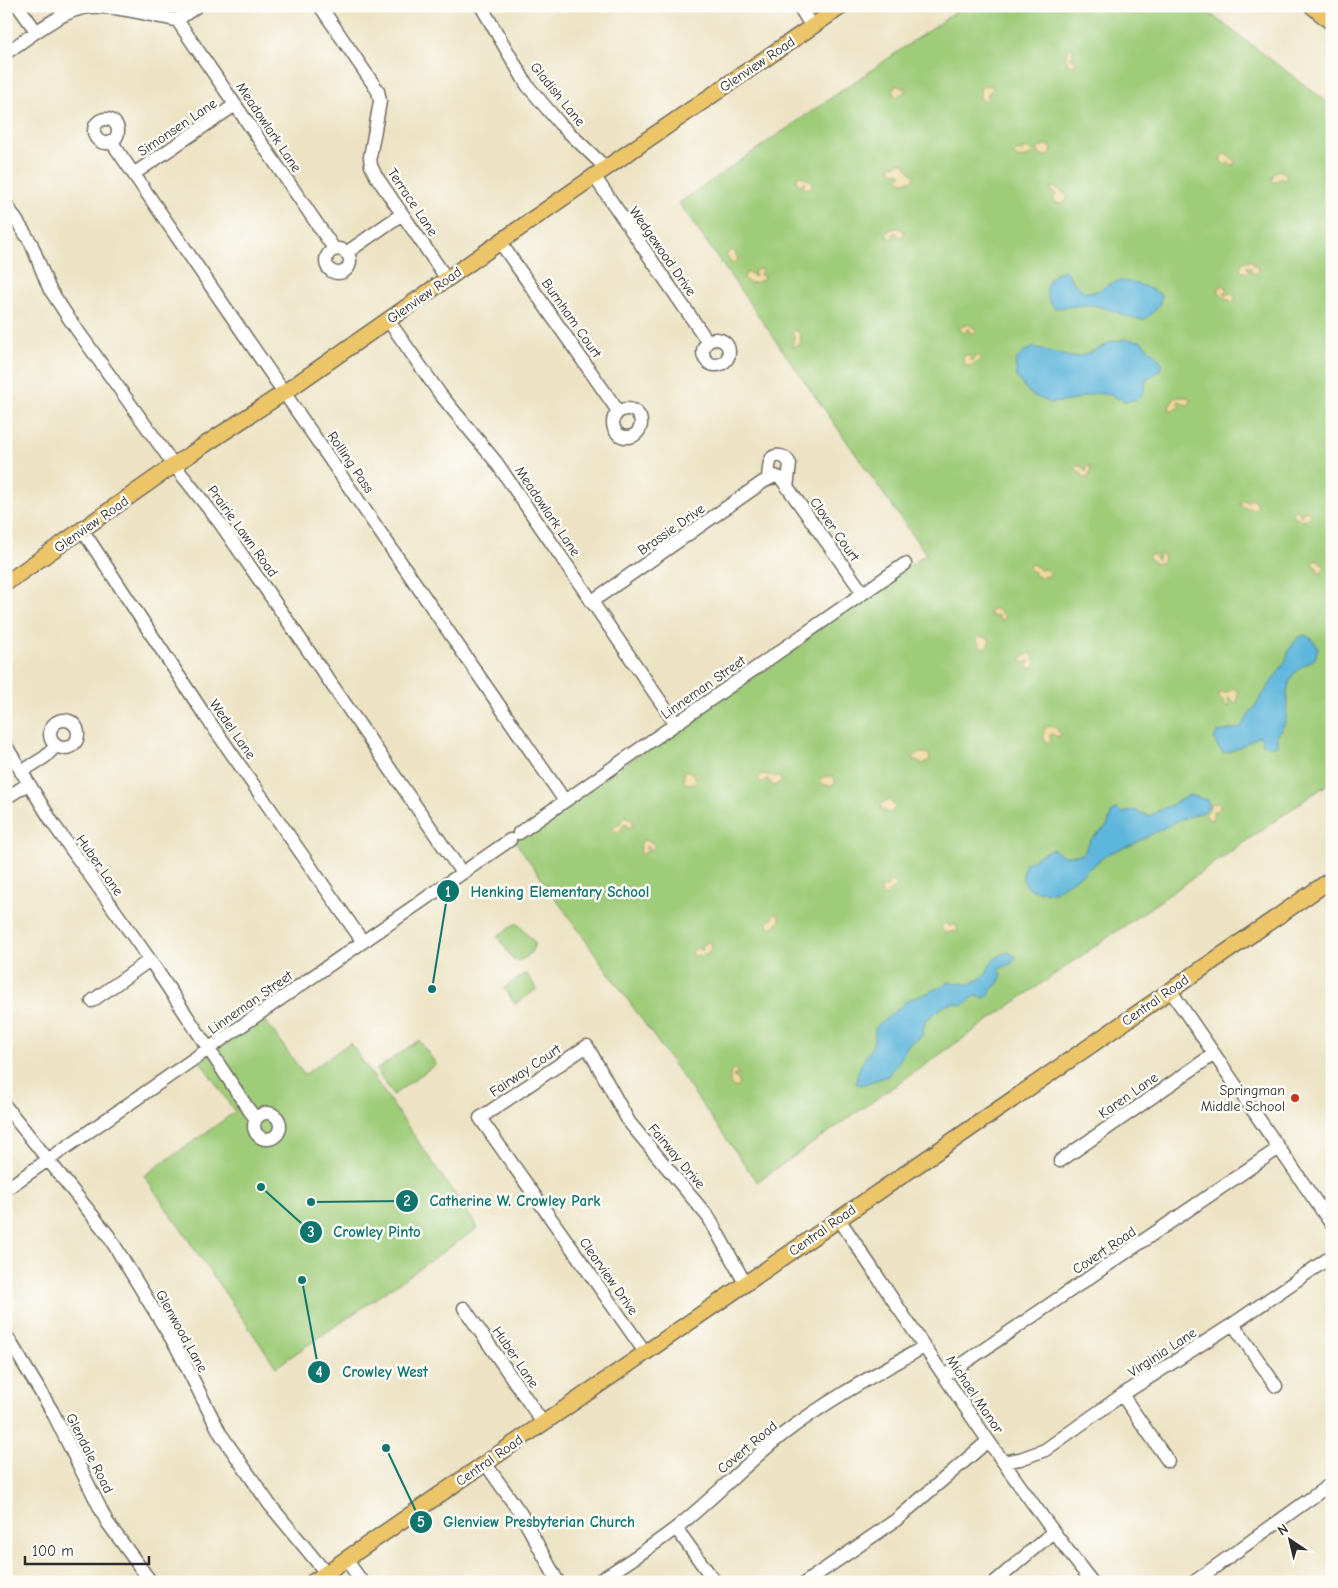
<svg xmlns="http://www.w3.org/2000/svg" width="1338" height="1588" viewBox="0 0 1338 1588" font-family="'Comic Neue',sans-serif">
	<rect width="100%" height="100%" fill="#fdfcf7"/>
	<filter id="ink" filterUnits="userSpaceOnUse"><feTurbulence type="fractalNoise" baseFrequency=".02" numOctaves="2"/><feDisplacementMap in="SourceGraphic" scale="10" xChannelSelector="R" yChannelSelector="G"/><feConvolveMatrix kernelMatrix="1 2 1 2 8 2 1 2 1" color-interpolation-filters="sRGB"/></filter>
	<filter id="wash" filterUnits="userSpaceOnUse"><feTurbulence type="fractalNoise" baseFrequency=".0096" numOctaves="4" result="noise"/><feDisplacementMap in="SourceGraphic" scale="20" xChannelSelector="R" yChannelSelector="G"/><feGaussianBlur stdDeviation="1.12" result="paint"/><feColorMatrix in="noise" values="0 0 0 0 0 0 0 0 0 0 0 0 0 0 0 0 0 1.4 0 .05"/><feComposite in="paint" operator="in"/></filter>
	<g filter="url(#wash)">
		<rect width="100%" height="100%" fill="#ede3c4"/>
		<path fill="#9fcc79" stroke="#657c52" d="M 964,6 L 1200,6 L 1332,106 L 1332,277 L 1330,278 L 1332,280 L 1332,781 L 757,1182 L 515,841 L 926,554 L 679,203 Z
			M 517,923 L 535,943 C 531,955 527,959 514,961 L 497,936 Z
			M 526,973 L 537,989 L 515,1004 L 504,988 Z
			M 263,1017 L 304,1075 L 350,1043 L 478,1228 L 276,1367 L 144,1176 L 235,1112 L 200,1061 Z
			M 419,1040 L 436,1064 L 393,1095 L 376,1070 Z"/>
		<path fill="#eeda9e" stroke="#8c8264" d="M 1071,47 L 1072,48 L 1073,55 L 1070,57 L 1074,59 L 1076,64 L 1074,66 L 1069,65 C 1064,58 1065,53 1071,47 Z
			M 897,85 L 901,88 L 905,87 L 906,91 L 896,97 L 893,93 L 894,86 Z
			M 988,85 L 993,87 L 993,90 L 988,93 L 988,98 L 986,100 L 983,100 L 980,98 L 980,89 L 984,86 Z
			M 1045,145 L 1050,146 L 1052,150 L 1050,155 L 1041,156 L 1037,149 L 1040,147 L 1043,148 Z
			M 1027,148 L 1032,152 L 1032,155 L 1019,159 L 1013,155 L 1018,150 L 1022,153 L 1022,149 Z
			M 1225,154 L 1235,160 L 1234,166 L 1229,162 L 1226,165 L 1221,162 L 1222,156 Z
			M 898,162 L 905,163 L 909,171 L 915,176 L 913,180 L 903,182 L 898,178 L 902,175 L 901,173 L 893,172 L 890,168 L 892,164 L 896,165 Z
			M 1279,170 L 1285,173 L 1287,177 L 1285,180 L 1280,178 L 1277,182 L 1272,182 C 1272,176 1273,173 1279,170 Z
			M 797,176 L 805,177 L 812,183 L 812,187 L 806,189 L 803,186 L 806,181 L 801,185 L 796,182 Z
			M 1051,187 L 1056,188 C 1059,190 1066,194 1068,196 L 1066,201 L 1060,204 L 1055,202 L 1053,197 L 1057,194 L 1052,192 Z
			M 897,227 L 904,231 L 904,235 L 899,237 L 896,232 L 893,234 L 894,238 L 888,238 L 886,234 L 888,231 Z
			M 731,250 L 735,252 L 738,259 L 735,263 L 731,263 L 726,256 Z
			M 1250,260 L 1254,263 L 1253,265 L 1258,267 L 1257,273 L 1254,274 L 1251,272 L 1251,267 L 1247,267 L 1249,271 L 1247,273 L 1241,271 L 1240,268 L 1243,262 Z
			M 759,269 L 762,270 L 760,275 L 764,276 L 763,280 C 755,282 749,286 744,278 L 746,273 L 751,273 L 754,277 L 755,275 L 754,271 Z
			M 1224,285 L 1227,290 L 1224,293 L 1225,295 L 1230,293 L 1235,296 L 1235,301 L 1233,302 C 1227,300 1221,295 1218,290 L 1219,287 Z
			M 968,324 L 976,329 L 975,333 L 970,333 L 968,328 L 965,333 L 964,333 L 959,328 Z
			M 795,330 L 800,333 L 801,344 L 794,347 L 792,346 L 794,337 L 792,333 L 793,331 Z
			M 968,354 L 972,361 L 978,354 L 981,358 C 978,363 972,366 966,366 L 963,360 L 964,356 Z
			M 1177,397 L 1188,397 L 1190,400 L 1190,404 L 1187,405 L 1179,401 L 1177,403 L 1180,406 L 1173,411 L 1170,410 L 1169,407 L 1174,399 Z
			M 1076,466 L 1082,466 L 1086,472 L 1087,470 L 1086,467 L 1090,466 L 1091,468 L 1089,477 L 1083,478 L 1081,472 L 1079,472 L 1075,468 Z
			M 1250,499 L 1254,499 L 1258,507 L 1257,509 L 1245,508 L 1239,503 L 1244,500 L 1248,502 Z
			M 1297,509 L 1301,516 L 1304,510 L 1310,512 L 1311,516 L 1305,520 L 1295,518 L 1292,512 Z
			M 1161,553 L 1164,558 L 1163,561 L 1156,564 L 1148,557 L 1149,555 L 1154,554 L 1157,560 L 1159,556 L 1158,554 Z
			M 1315,560 L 1318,560 L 1325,567 L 1321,573 L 1317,573 L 1317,568 L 1313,565 Z
			M 1031,564 L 1038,567 L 1040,570 L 1046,569 L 1051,574 L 1049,576 L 1045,576 L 1042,578 L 1034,575 L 1034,572 L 1031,571 L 1028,568 Z
			M 993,609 L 997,609 L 1005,616 L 1003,621 L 998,618 L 998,615 L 992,617 L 989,612 Z
			M 979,636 L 988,638 L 990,641 L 985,648 L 981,648 L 977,640 Z
			M 1029,653 L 1033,655 L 1034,661 L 1036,663 L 1034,668 L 1029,668 L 1027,666 L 1030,661 L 1023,663 L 1021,659 L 1023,656 L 1026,656 Z
			M 1233,688 L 1236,689 L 1238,693 L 1237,703 L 1233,703 L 1230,698 L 1228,699 L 1229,707 L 1227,707 L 1222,699 L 1220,699 L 1218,694 L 1228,692 Z
			M 1050,726 L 1056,728 L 1061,735 L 1058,737 L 1052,734 L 1050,735 L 1051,741 L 1046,742 C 1042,738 1043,731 1046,727 Z
			M 918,753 L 925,753 L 929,754 L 930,760 L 923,764 L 913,760 L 914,756 Z
			M 686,770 L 691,772 L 697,780 L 695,783 L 687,784 L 684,782 L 684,774 Z
			M 763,774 L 780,777 L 781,780 L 780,783 L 773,786 L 767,778 L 764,782 L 760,783 L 758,778 Z
			M 833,776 L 836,783 C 830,787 827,785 821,784 L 820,779 L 823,777 Z
			M 886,800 L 890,801 L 896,807 L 893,811 L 889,813 L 881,809 L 881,805 Z
			M 1218,803 L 1221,805 L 1217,812 L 1213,810 L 1213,819 L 1209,820 L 1205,814 L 1209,810 L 1211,804 Z
			M 626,816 L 632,820 L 634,826 L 627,828 L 627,825 L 624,824 L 620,832 L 614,832 L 613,827 L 616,825 L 621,823 L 621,820 Z
			M 645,840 L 653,843 L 655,846 L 652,850 L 649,847 L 645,847 L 648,851 L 643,854 L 641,853 L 640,847 L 642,841 Z
			M 893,881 L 897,885 L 884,896 L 881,892 L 881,888 L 887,887 L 891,882 Z
			M 775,913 L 779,916 L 780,922 L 771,928 L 768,925 L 769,920 L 772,919 L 772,916 Z
			M 945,923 L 947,923 L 949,926 L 956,924 L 958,931 L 946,933 L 942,930 L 941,927 Z
			M 710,941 L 712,946 L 707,955 L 693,956 L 692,951 L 697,948 L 703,950 L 702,945 Z
			M 735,1068 L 739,1075 L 734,1075 L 733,1077 L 738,1079 L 739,1085 L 737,1088 L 730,1085 L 730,1073 Z"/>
		<path fill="#5db6db" stroke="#447083" d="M 1065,270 L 1073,282 L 1085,292 C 1105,292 1099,287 1115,282 C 1124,278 1153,288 1161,295 C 1161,307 1154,312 1144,320 C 1127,319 1115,310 1098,306 C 1083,303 1069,308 1054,308 C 1041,294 1045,273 1065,270 Z
			M 1125,339 L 1141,341 L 1162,362 L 1160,370 L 1146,380 L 1144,392 L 1136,400 L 1124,401 L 1110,395 L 1095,393 L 1070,401 L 1050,403 L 1030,394 L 1017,378 L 1015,361 L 1024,352 L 1034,347 L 1070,357 L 1080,356 L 1098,349 L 1111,342 Z
			M 1306,635 L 1313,640 L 1318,648 L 1315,659 C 1308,663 1298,668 1293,675 C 1280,695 1295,719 1277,734 L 1277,745 C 1272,748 1267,746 1262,743 L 1262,740 L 1259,736 C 1247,742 1236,752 1223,753 L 1217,746 L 1214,737 L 1218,732 L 1240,728 L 1285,662 L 1289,650 L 1298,637 Z
			M 1190,795 L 1207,800 L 1209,806 L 1204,812 L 1179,820 L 1129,846 L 1109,853 L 1081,875 L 1054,892 L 1035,891 L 1027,887 L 1023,880 L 1023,871 L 1026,863 C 1036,859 1043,852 1053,849 L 1064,856 L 1083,854 L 1091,839 L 1107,826 L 1112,812 L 1116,809 L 1123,813 L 1134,810 L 1149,816 Z
			M 1009,952 L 1016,957 L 1011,964 L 999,969 L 1002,975 L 998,984 L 991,989 L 990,994 L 985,998 L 975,996 L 962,1006 L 954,1003 L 944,1006 L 925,1021 L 922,1036 L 908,1045 L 900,1060 L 888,1076 L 862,1085 L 856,1083 C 857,1063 869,1057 874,1041 C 875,1037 875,1032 875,1028 L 908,1000 L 930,992 L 949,982 L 970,984 L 985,976 C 991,962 994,956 1009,952 Z"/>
	</g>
	<g filter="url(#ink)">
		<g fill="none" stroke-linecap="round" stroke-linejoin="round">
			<g stroke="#6f6b61" stroke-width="15">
				<path id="minor" d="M 18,6 L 36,31
					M 320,6 L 378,91 L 380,101 L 378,113 L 370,157 L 371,166 L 376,176 L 447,279
					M 481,6 L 527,85 L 560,124 L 606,168
					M 799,6 L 812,27
					M 177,20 L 335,250
					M 177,20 L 197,6
					M 6,53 C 27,39 64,8 90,7 C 114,5 152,16 177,20
					M94 131a12 12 0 1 1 24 0a12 12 0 1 1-24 0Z
					M 111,141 L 565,801
					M 135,173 L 235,105
					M 594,176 L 708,342
					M 6,204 L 31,243 L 49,288 L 70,320 L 174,465 L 220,523 L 462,873
					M 500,242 L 618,411
					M326 261a12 12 0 1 1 24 0a12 12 0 1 1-24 0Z
					M 346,253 L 402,214
					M 388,320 L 440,394 L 496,462 L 676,724
					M703 352a13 13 0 1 1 26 0a13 13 0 1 1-26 0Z
					M613 423a14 14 0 1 1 28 0a14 14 0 1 1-28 0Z
					M 767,480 C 771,472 765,453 781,456 C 786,457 788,460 790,464 L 787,488
					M 83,531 L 202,711 L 363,942
					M 591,602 L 763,482 L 775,476 L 780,478 L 783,481 L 863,593
					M50 734a14 14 0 1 1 28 0a14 14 0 1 1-28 0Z
					M 6,746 L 54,825 L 150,960 L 249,1110 L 256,1119
					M 21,772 L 45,757 L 56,746
					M 6,798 L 28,784
					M 519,833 L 905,564
					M 1170,990 L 1332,1225
					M 92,1001 L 150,960
					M 6,1107 L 108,1235 L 176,1346 L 220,1433 L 270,1505 L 326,1573
					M254 1126a13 13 0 1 1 26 0a13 13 0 1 1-26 0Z
					M 1060,1161 L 1214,1054
					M 6,1189 L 510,840
					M 839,1219 C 921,1341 1001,1466 1092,1582
					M 464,1308 L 543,1423
					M 1233,1324 L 1276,1386
					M 6,1335 L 52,1411 L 107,1522 L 151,1582
					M 645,1352 L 480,1118 L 587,1046 L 629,1122 L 709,1218 L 745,1283
					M 945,1376 L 1279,1148
					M 1122,1395 L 1168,1461
					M 1003,1462 L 1020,1459 L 1045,1450 L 1122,1395 L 1233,1324 L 1332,1256
					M 485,1463 L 521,1514 L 558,1582
					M 676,1528 L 715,1582
					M 346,1559 L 362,1582
					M 597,1582 C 624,1565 651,1547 676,1528 C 713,1499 745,1464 782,1435 C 826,1401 876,1374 924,1347
					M 806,1582 L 896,1520 L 988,1441
					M 995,1582 L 1053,1532
					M 1194,1582 L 1332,1483"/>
			</g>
			<g stroke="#6f6b61" stroke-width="18">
				<path id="major" d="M 1312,6 L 1332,23
					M 6,583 L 174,465 L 285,392 L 606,168 L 842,6
					M 313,1582 L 1332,879"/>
			</g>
			<use href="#minor" stroke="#fff" stroke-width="12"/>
			<use href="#major" stroke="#edc569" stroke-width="15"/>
		</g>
	</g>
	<circle fill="#c8321e" stroke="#fdfcf7" stroke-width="2" cx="1295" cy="1098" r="5"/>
	<g text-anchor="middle" stroke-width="5" stroke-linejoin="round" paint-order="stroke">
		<g font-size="14" fill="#2b2b2b" stroke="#fdfcf7">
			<text transform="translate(757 64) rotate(-34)" y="5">Glenview Road</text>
			<text transform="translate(558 94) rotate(51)" y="5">Gladish Lane</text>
			<text transform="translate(177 127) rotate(-34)" y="5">Simonsen Lane</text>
			<text transform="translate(269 127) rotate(56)" y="5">Meadowlark Lane</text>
			<text transform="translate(413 202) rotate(56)" y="5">Terrace Lane</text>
			<text transform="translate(663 251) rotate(55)" y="5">Wedgewood Drive</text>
			<text transform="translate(424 295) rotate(-35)" y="5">Glenview Road</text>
			<text transform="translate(572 318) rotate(55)" y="5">Burnham Court</text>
			<text transform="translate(351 462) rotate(56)" y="5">Rolling Pass</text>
			<text transform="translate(548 511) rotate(56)" y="5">Meadowlark Lane</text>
			<text transform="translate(91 524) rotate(-35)" y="5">Glenview Road</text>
			<text transform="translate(671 529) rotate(-35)" y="5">Brassie Drive</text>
			<text transform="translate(835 529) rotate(55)" y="5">Clover Court</text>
			<text transform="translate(243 531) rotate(54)" y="5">Prairie Lawn Road</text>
			<text transform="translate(703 687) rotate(-35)" y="5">Linneman Street</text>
			<text transform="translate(233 729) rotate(55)" y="5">Wedel Lane</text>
			<text transform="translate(100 865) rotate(55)" y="5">Huber Lane</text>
			<text transform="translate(1155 1000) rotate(-35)" y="5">Central Road</text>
			<text transform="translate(250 1002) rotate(-35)" y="5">Linneman Street</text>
			<text transform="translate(525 1070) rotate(-34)" y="5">Fairway Court</text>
			<text transform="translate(1128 1095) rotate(-35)" y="5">Karen Lane</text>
			<text transform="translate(677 1156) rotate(50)" y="5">Fairway Drive</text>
			<text transform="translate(822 1230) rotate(-35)" y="5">Central Road</text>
			<text transform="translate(1104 1250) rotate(-34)" y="5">Covert Road</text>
			<text transform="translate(609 1276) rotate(55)" y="5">Clearview Drive</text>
			<text transform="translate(182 1331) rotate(61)" y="5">Glenwood Lane</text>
			<text transform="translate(1162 1352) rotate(-33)" y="5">Virginia Lane</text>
			<text transform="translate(516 1357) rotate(56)" y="5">Huber Lane</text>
			<text transform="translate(975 1394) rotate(56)" y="5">Michael Manor</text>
			<text transform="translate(747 1447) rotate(-40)" y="5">Covert Road</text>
			<text transform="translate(90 1453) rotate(63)" y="5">Glendale Road</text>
			<text transform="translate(489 1460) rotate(-35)" y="5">Central Road</text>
		</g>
		<g font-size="14" fill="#2b2b2b" stroke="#fdfcf7" text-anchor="end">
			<text x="1285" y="1095">Springman<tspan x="1285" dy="16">Middle School</tspan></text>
		</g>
	</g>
	<path fill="none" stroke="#0f766e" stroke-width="2" d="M432 989L448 891M311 1202L407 1201M261 1187L311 1232M302 1280L319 1372M386 1448L421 1522"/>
	<g fill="#0f766e" stroke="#fdfcf7" stroke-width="2">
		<circle cx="432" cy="989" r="5"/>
		<circle cx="311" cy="1202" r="5"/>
		<circle cx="261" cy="1187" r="5"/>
		<circle cx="302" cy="1280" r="5"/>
		<circle cx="386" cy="1448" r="5"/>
		<circle cx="448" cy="891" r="12"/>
		<circle cx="407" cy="1201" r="12"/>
		<circle cx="311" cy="1232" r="12"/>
		<circle cx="319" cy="1372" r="12"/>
		<circle cx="421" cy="1522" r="12"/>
	</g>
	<g font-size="15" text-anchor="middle" font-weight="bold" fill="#fff">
		<text x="448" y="897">1</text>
		<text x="407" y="1206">2</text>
		<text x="311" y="1237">3</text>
		<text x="319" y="1377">4</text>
		<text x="421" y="1527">5</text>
	</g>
	<g font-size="15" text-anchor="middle" font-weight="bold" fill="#0f766e" stroke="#fdfcf7" stroke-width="5" stroke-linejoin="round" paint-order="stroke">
		<text x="560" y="897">Henking Elementary School</text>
		<text x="515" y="1206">Catherine W. Crowley Park</text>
		<text x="377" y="1237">Crowley Pinto</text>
		<text x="385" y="1377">Crowley West</text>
		<text x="539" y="1527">Glenview Presbyterian Church</text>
	</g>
	<rect width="1338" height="1588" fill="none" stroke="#fdfcf7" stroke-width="25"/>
	<g transform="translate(1290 1540) rotate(325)" stroke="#fdfcf7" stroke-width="4" paint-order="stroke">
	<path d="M0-4L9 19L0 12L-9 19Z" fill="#2b2b2b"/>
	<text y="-8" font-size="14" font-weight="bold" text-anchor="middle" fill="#2b2b2b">N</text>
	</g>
	<path d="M25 1556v8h124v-8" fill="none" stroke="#2b2b2b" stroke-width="2.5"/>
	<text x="32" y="1556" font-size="15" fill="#2b2b2b" stroke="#fdfcf7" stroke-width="4" paint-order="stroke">100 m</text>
</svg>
